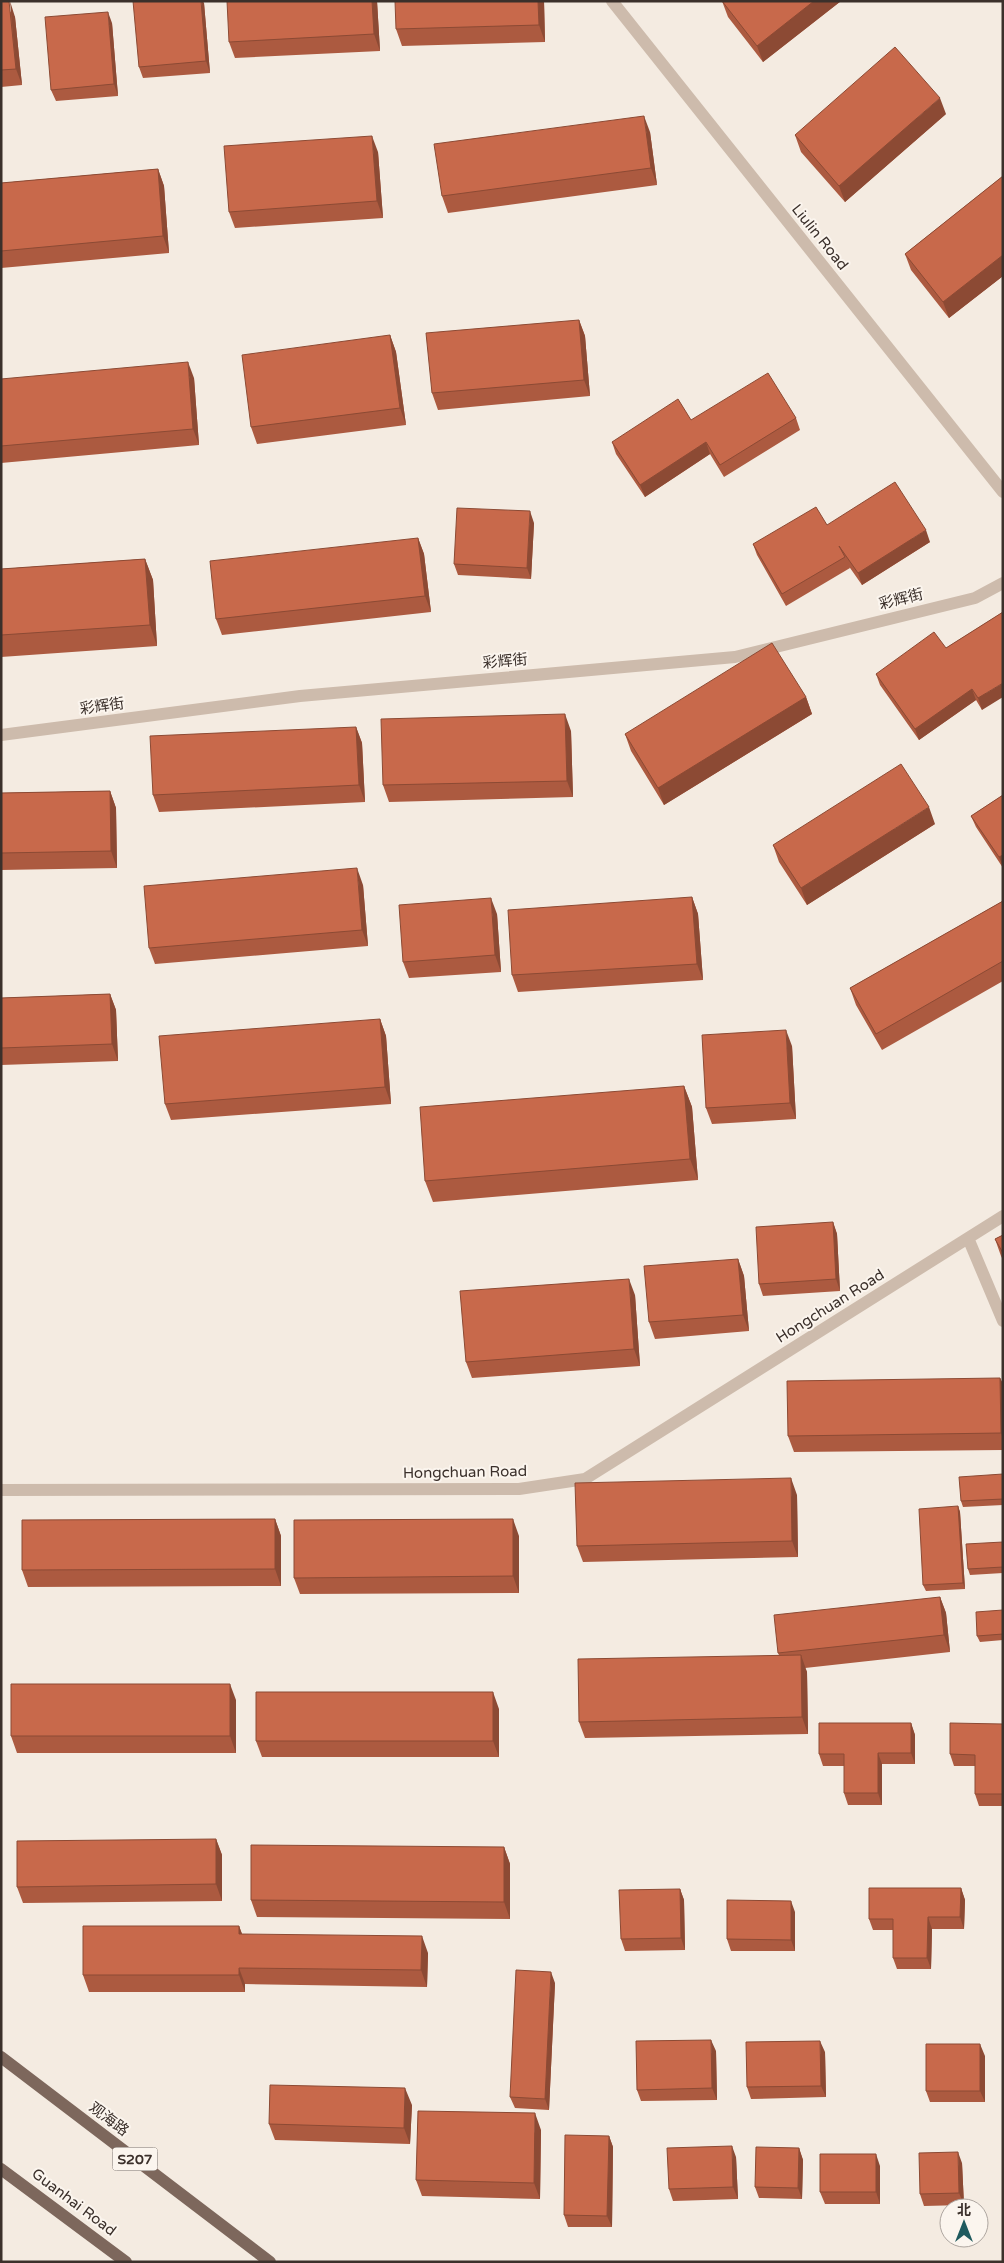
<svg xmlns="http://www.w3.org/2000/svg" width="1004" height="2263" viewBox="0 0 1004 2263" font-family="'Varela Round','Noto Sans SC',sans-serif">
	<rect width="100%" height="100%" fill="#f4ebe1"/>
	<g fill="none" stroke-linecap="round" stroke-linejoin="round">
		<path stroke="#cdbbac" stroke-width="12" d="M 612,1 L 1003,492
			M 1,735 L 300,696 L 735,657 L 975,598 L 1003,583
			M 968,1238 L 1003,1321
			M 1,1490 L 519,1489 L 585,1479 L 1003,1216"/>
		<path stroke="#7d675c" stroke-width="12" d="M 1,2057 L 270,2262
			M 1,2169 L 126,2262"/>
	</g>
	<path fill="#ac5a40" d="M 1,1 L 15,17 L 22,85 L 1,87 Z
		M 377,1 L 380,51 L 235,58 L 229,42 Z
		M 544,1 L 545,42 L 402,46 L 396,29 Z
		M 722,1 L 841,1 L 763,62 L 728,17 Z
		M 204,3 L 210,73 L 143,78 L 139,67 Z
		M 112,23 L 118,96 L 56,101 L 51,90 Z
		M 946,114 L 845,202 L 801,152 L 795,135 Z
		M 650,132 L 657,185 L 448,213 L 442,196 Z
		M 378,152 L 383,218 L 235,228 L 229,212 Z
		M 158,169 L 164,186 L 169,253 L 1,268 L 1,183 Z
		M 1003,176 L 1003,276 L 949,318 L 911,270 L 905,254 Z
		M 579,320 L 585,336 L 590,396 L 438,410 L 432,393 Z
		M 390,335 L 396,352 L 406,425 L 257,444 L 251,427 Z
		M 194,378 L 199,445 L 1,463 L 1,379 Z
		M 796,418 L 800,430 L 724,477 L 710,454 L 645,497 L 616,454 L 612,442 L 691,420 Z
		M 534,523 L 531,579 L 458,575 L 454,564 Z
		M 827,525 L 930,542 L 862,585 L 848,565 L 850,568 L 786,606 L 757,555 L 753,544 Z
		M 418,538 L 424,554 L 431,612 L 222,635 L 216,619 Z
		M 145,559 L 153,580 L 157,646 L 1,657 L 1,569 Z
		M 1003,612 L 982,710 L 976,700 L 919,740 L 880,685 L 876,674 L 946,648 Z
		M 806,697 L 812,714 L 664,805 L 631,751 L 625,734 Z
		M 356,727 L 362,743 L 365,802 L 159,812 L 153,795 Z
		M 571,731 L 573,797 L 389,802 L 383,785 Z
		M 110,791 L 116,808 L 117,868 L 1,870 L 1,793 Z
		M 1003,795 L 1003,868 L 976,827 L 971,816 Z
		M 935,824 L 807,905 L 779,862 L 773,845 Z
		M 363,885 L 368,946 L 155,964 L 149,948 Z
		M 692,897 L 698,914 L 703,980 L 518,992 L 512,975 Z
		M 1003,901 L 1003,981 L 882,1050 L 856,1005 L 850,988 Z
		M 497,914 L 501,972 L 409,978 L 403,962 Z
		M 110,994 L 116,1010 L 118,1061 L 1,1065 L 1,998 Z
		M 380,1019 L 386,1036 L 391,1104 L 171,1120 L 165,1104 Z
		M 792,1046 L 796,1119 L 712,1124 L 706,1108 Z
		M 684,1086 L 692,1107 L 698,1180 L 433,1202 L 425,1181 Z
		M 833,1222 L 837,1234 L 840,1291 L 763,1296 L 759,1284 Z
		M 1003,1235 L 1003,1260 L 1001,1256 L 995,1239 Z
		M 738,1259 L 744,1276 L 749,1331 L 655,1339 L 649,1322 Z
		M 635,1295 L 640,1366 L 472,1378 L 466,1362 Z
		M 1000,1378 L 1003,1384 L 1003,1450 L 794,1452 L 788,1436 Z
		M 1003,1474 L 1003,1505 L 963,1507 L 961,1501 Z
		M 797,1495 L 798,1557 L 583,1562 L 577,1546 Z
		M 958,1506 L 960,1512 L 965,1589 L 926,1591 L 923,1585 Z
		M 275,1519 L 281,1536 L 281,1586 L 28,1587 L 22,1570 Z
		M 519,1536 L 519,1593 L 300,1594 L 294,1578 Z
		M 1003,1542 L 1003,1573 L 970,1575 L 968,1569 Z
		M 940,1597 L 946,1613 L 950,1652 L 805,1668 L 807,1672 L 808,1734 L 585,1738 L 579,1722 L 779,1655 L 778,1653 Z
		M 1003,1610 L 1003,1640 L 980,1642 L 977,1636 Z
		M 236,1700 L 236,1753 L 17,1753 L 11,1736 Z
		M 499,1709 L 499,1757 L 262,1757 L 256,1741 Z
		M 911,1723 L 915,1735 L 915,1764 L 882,1764 L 882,1805 L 848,1805 L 844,1793 L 844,1766 L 823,1766 L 819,1754 Z
		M 1003,1724 L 1003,1806 L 979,1806 L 975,1794 L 975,1766 L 954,1766 L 950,1754 Z
		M 216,1839 L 222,1855 L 222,1901 L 23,1903 L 17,1887 Z
		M 504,1847 L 510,1864 L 510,1919 L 257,1917 L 251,1900 Z
		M 961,1888 L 965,1900 L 964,1929 L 932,1929 L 931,1969 L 897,1969 L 893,1958 L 893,1930 L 873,1930 L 869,1919 Z
		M 680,1889 L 684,1900 L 685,1950 L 625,1951 L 621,1939 Z
		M 795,1912 L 795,1951 L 731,1951 L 727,1939 Z
		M 239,1926 L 242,1934 L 428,1953 L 427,1987 L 245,1984 L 245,1992 L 89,1992 L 83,1975 Z
		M 555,1983 L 549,2110 L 515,2108 L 510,2097 Z
		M 716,2051 L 717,2100 L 641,2101 L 637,2090 Z
		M 825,2052 L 826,2097 L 751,2099 L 747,2087 Z
		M 985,2056 L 985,2102 L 930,2102 L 926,2091 Z
		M 412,2105 L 410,2144 L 275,2140 L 269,2124 Z
		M 541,2130 L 540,2199 L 422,2196 L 416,2180 Z
		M 609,2136 L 613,2147 L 612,2227 L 568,2227 L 564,2215 Z
		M 799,2148 L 803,2160 L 802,2199 L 759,2198 L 755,2187 Z
		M 736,2157 L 738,2199 L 673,2201 L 669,2189 Z
		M 962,2163 L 964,2205 L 924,2206 L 920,2194 Z
		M 880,2166 L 880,2204 L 825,2204 L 820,2192 Z"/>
	<path fill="#8c4a34" d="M 10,1 L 15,17 L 22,85 L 16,69 Z
		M 201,1 L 203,1 L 204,3 L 210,73 L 206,61 Z
		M 372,1 L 377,1 L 380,51 L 374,34 Z
		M 538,1 L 544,1 L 545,42 L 539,25 Z
		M 814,1 L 841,1 L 763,62 L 757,46 Z
		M 108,12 L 112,23 L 118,96 L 114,84 Z
		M 940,98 L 946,114 L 845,202 L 839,186 Z
		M 644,116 L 650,132 L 657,185 L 651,168 Z
		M 372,136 L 378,152 L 383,218 L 377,201 Z
		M 158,169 L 164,186 L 169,253 L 163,236 Z
		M 1003,255 L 1003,276 L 949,318 L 943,302 Z
		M 579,320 L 585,336 L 590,396 L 584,380 Z
		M 390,335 L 396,352 L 406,425 L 400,408 Z
		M 188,362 L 194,378 L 199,445 L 193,429 Z
		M 706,442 L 710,454 L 645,497 L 640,485 Z
		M 530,511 L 534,523 L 531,579 L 527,568 Z
		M 926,530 L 930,542 L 862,585 L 858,573 Z
		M 418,538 L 424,554 L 431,612 L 425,596 Z
		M 145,559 L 153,580 L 157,646 L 150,625 Z
		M 1003,683 L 1003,697 L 982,710 L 978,698 Z
		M 972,689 L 976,700 L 919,740 L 915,729 Z
		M 806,697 L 812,714 L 664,805 L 658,788 Z
		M 565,714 L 571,731 L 573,797 L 567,781 Z
		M 356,727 L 362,743 L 365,802 L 359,785 Z
		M 110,791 L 116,808 L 117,868 L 111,851 Z
		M 929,807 L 935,824 L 807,905 L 801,888 Z
		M 1003,855 L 1003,867 L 999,857 Z
		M 357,868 L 363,885 L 368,946 L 362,930 Z
		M 692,897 L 698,914 L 703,980 L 697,964 Z
		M 491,898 L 497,914 L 501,972 L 495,955 Z
		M 110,994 L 116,1010 L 118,1061 L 112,1044 Z
		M 380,1019 L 386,1036 L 391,1104 L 385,1087 Z
		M 786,1030 L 792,1046 L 796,1119 L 790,1103 Z
		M 684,1086 L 692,1107 L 698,1180 L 690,1159 Z
		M 833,1222 L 837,1234 L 840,1291 L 836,1279 Z
		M 738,1259 L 744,1276 L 749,1331 L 743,1315 Z
		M 629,1279 L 635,1295 L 640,1366 L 634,1349 Z
		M 1000,1378 L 1003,1384 L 1003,1439 L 1001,1433 Z
		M 791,1478 L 797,1495 L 798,1557 L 792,1541 Z
		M 958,1506 L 960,1512 L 965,1589 L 963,1583 Z
		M 275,1519 L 281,1536 L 281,1586 L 275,1569 Z
		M 513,1519 L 519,1536 L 519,1593 L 513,1576 Z
		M 940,1597 L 946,1613 L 950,1652 L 944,1635 Z
		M 801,1655 L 807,1672 L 808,1734 L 802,1717 Z
		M 230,1684 L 236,1700 L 236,1753 L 230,1736 Z
		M 493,1692 L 499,1709 L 499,1757 L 493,1741 Z
		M 911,1723 L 915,1735 L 915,1764 L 911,1753 Z
		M 878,1753 L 882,1764 L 882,1805 L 878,1793 Z
		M 216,1839 L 222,1855 L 222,1901 L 216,1884 Z
		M 504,1847 L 510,1864 L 510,1919 L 504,1902 Z
		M 961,1888 L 965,1900 L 964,1929 L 960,1917 Z
		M 680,1889 L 684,1900 L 685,1950 L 681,1938 Z
		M 791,1901 L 795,1912 L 795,1951 L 791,1940 Z
		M 928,1917 L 932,1929 L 931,1969 L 927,1958 Z
		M 239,1926 L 245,1942 L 239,1934 Z
		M 422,1936 L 428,1953 L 427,1987 L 421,1970 Z
		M 239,1968 L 245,1984 L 245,1992 L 239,1975 Z
		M 551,1972 L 555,1983 L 549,2110 L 545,2099 Z
		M 711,2040 L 716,2051 L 717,2100 L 712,2088 Z
		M 820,2041 L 825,2052 L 826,2097 L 821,2086 Z
		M 980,2044 L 985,2056 L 985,2102 L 980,2091 Z
		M 405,2088 L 412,2105 L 410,2144 L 404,2128 Z
		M 535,2113 L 541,2130 L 540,2199 L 534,2183 Z
		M 609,2136 L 613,2147 L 612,2227 L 607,2216 Z
		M 732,2146 L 736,2157 L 738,2199 L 733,2187 Z
		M 799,2148 L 803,2160 L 802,2199 L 798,2188 Z
		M 958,2152 L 962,2163 L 964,2205 L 959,2193 Z
		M 876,2154 L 880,2166 L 880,2204 L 876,2192 Z"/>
	<path fill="#c8694b" stroke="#8c4a34" d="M 1,1 L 9,1 L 16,69 L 1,70 Z
		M 133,1 L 201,1 L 206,61 L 139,67 Z
		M 227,1 L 372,1 L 374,34 L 229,42 Z
		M 395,1 L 538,1 L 539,25 L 396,29 Z
		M 722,1 L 814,1 L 757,46 Z
		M 108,12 L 114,84 L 51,90 L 45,17 Z
		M 895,47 L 940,98 L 839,186 L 795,135 Z
		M 644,116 L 651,168 L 442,196 L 434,144 Z
		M 372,136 L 377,201 L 229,212 L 224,146 Z
		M 158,169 L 163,236 L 1,251 L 1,183 Z
		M 1003,176 L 1003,255 L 943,302 L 905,254 Z
		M 579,320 L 584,380 L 432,393 L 426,333 Z
		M 390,335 L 400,408 L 251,427 L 242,355 Z
		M 188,362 L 193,429 L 1,446 L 1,379 Z
		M 768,373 L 796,418 L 720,465 L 706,442 L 640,485 L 612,442 L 678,399 L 691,420 Z
		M 895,482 L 926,530 L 858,573 L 839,546 L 845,557 L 782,594 L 753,544 L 816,507 L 827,525 Z
		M 457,508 L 530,511 L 527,568 L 454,564 Z
		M 418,538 L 425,596 L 216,619 L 210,561 Z
		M 145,559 L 150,625 L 1,635 L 1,569 Z
		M 1003,612 L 1003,683 L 978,698 L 972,689 L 915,729 L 876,674 L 934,632 L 946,648 Z
		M 772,643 L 806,697 L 658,788 L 625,734 Z
		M 565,714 L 567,781 L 383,785 L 381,719 Z
		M 356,727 L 359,785 L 153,795 L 150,736 Z
		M 901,764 L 929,807 L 801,888 L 773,845 Z
		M 110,791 L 111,851 L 1,853 L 1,793 Z
		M 1003,795 L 1003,855 L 999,857 L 971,816 Z
		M 357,868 L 362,930 L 149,948 L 144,886 Z
		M 692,897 L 697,964 L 512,975 L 508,910 Z
		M 491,898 L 495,955 L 403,962 L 399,905 Z
		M 1003,901 L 1003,961 L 876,1034 L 850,988 Z
		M 110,994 L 112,1044 L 1,1048 L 1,998 Z
		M 380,1019 L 385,1087 L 165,1104 L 159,1036 Z
		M 786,1030 L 790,1103 L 706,1108 L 702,1035 Z
		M 684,1086 L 690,1159 L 425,1181 L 420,1107 Z
		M 833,1222 L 836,1279 L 759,1284 L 756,1227 Z
		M 1003,1235 L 1003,1253 L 995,1239 Z
		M 738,1259 L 743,1315 L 649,1322 L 644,1266 Z
		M 629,1279 L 634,1349 L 466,1362 L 460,1291 Z
		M 1000,1378 L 1001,1433 L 788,1436 L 787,1381 Z
		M 1003,1474 L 1003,1499 L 961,1501 L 959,1477 Z
		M 791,1478 L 792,1541 L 577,1546 L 575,1483 Z
		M 958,1506 L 963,1583 L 923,1585 L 919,1509 Z
		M 275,1519 L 275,1569 L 22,1570 L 22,1520 Z
		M 513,1519 L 513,1576 L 294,1578 L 294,1520 Z
		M 1003,1542 L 1003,1567 L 968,1569 L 966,1544 Z
		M 940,1597 L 944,1635 L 778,1653 L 774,1615 Z
		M 1003,1610 L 1003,1634 L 977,1636 L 976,1612 Z
		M 801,1655 L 802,1717 L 579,1722 L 578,1659 Z
		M 11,1684 L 230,1684 L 230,1736 L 11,1736 Z
		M 256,1692 L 493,1692 L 493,1741 L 256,1741 Z
		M 819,1723 L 911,1723 L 911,1753 L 878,1753 L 878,1793 L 844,1793 L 844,1754 L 819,1754 Z
		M 950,1723 L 1003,1724 L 1003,1794 L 975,1794 L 975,1755 L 950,1754 Z
		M 216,1839 L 216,1884 L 17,1887 L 17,1841 Z
		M 251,1845 L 504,1847 L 504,1902 L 251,1900 Z
		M 869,1888 L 961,1888 L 960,1917 L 928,1917 L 927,1958 L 893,1958 L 893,1919 L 869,1919 Z
		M 680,1889 L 681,1938 L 621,1939 L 619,1890 Z
		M 727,1900 L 791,1901 L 791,1940 L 727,1939 Z
		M 83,1926 L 239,1926 L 239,1934 L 422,1936 L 421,1970 L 239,1968 L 239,1975 L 83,1975 Z
		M 516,1970 L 551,1972 L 545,2099 L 510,2097 Z
		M 711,2040 L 712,2088 L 637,2090 L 636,2041 Z
		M 820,2041 L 821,2086 L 747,2087 L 746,2042 Z
		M 926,2044 L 980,2044 L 980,2091 L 926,2091 Z
		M 270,2085 L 405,2088 L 404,2128 L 269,2124 Z
		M 418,2111 L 535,2113 L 534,2183 L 416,2180 Z
		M 565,2135 L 609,2136 L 607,2216 L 564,2215 Z
		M 732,2146 L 733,2187 L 669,2189 L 667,2148 Z
		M 756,2147 L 799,2148 L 798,2188 L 755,2187 Z
		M 958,2152 L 959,2193 L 920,2194 L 919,2153 Z
		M 820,2154 L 876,2154 L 876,2192 L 820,2192 Z"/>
	<g text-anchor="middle" stroke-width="4" stroke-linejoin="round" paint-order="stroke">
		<rect fill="#fbf5ee" stroke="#756b66" stroke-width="1" x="112.5" y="2147.5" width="45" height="23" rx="4"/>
		<g font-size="14" font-weight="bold" fill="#3b302b">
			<text x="135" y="2164">S207</text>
		</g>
		<g font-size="15" fill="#3b302b" stroke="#fbf5ee">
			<text transform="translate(820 237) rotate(51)" y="5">Liulin Road</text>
			<text transform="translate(901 599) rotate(-14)" y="5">彩辉街</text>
			<text transform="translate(505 661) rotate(-5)" y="5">彩辉街</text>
			<text transform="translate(102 706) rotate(-8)" y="5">彩辉街</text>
			<text transform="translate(830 1306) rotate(-32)" y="5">Hongchuan Road</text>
			<text transform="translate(465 1472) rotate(-1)" y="5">Hongchuan Road</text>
			<text transform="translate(109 2119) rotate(37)" y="5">观海路</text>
			<text transform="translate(74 2202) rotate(37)" y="5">Guanhai Road</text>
		</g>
	</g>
	<rect width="1004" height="2263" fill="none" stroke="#3b302b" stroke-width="5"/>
	<g transform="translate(964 2223)"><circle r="24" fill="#fbf5ee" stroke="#aea6a0"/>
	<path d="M0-4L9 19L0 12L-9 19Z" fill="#1f5a5e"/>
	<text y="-8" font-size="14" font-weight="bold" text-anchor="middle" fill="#3b302b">北</text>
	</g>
</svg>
